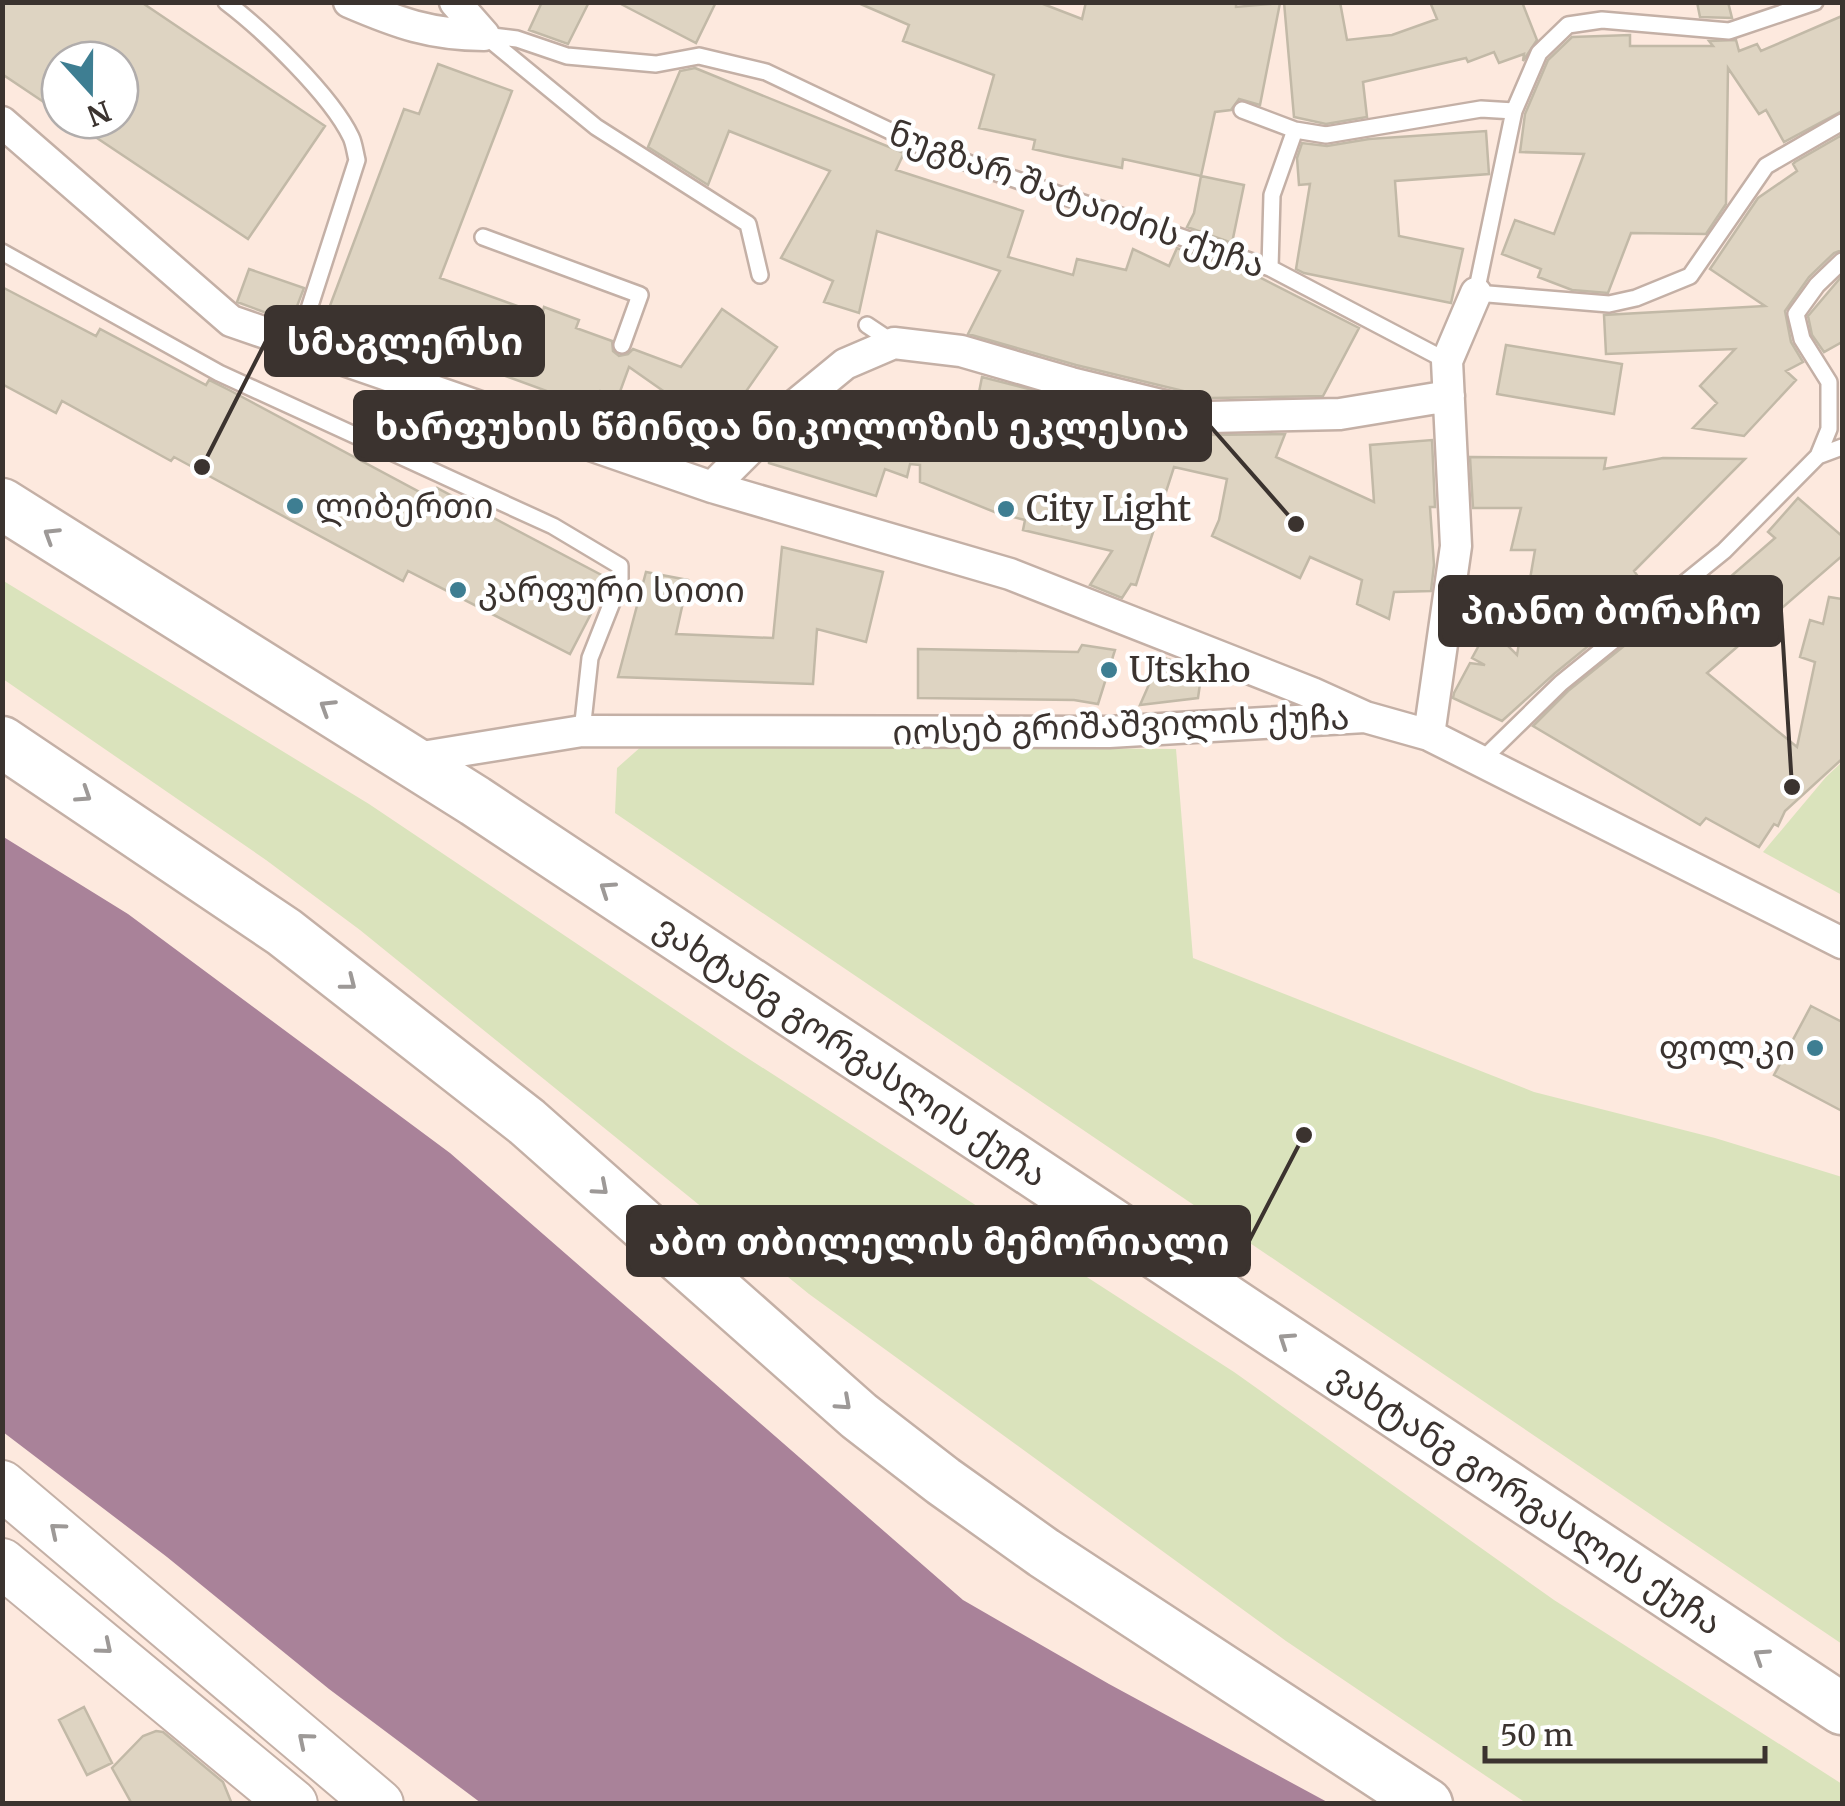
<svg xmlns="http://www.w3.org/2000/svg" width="1845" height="1806" viewBox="0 0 1845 1806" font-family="Merriweather,'Noto Sans Georgian',serif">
	<rect width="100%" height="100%" fill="#fde9de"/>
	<path fill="#dae3bc" d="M 2,580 L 369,804 L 732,1048 L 1234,1372 L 1554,1600 L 1842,1784 L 1842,1803 L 1526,1803 L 1286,1641 L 809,1294 L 360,930 L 266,860 L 3,679 Z
		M 643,745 L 1176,749 L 1193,958 L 1534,1092 L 1715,1138 L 1842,1177 L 1842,1644 L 615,813 L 617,768 Z
		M 1842,762 L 1842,895 L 1763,852 L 1826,777 Z"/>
	<path fill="#a98299" d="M 2,836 L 128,914 L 450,1153 L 963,1600 L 1109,1684 L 1329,1803 L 481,1803 L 329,1689 L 167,1557 L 3,1432 Z"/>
	<path fill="#ded4c2" stroke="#c2b9a7" stroke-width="2.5" d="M 2,2 L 141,2 L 325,126 L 248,239 L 70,120 L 120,120 L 120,60 L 60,60 L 60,113 L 2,74 Z
		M 542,2 L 589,2 L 568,44 L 529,30 Z
		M 617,2 L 716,2 L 696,43 Z
		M 856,2 L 1038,2 L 1082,19 L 1086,2 L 1236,2 L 1236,7 L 1280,3 L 1260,105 L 1239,99 L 1231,110 L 1215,112 L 1201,176 L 1123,159 L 1122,168 L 1064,156 L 1033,149 L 1035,140 L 979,128 L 994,75 L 903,41 L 909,25 Z
		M 1284,2 L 1340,2 L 1347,40 L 1392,35 L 1437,19 L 1430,2 L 1522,2 L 1537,40 L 1523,61 L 1524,54 L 1499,63 L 1494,52 L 1468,62 L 1466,58 L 1363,82 L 1367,117 L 1326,124 L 1294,117 Z
		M 1697,2 L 1728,2 L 1732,18 L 1700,17 Z
		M 1842,16 L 1842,111 L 1784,142 L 1766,110 L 1759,114 L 1728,68 L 1726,204 L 1706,234 L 1631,233 L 1608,293 L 1572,290 L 1538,277 L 1541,269 L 1502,254 L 1515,220 L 1554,234 L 1584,154 L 1520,152 L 1525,114 L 1548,60 L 1572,37 L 1630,35 L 1630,46 L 1713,46 L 1709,41 L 1736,40 L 1739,51 L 1757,44 L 1761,51 Z
		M 438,64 L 512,91 L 440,278 L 542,315 L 544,307 L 579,320 L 576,328 L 612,341 L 613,351 L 619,356 L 628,354 L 633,349 L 681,367 L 722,309 L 777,347 L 719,430 L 629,367 L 614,408 L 610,406 L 608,395 L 600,391 L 589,399 L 585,397 L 582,404 L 328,311 L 404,109 L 419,114 Z
		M 695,68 L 904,153 L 896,170 L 1023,211 L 1008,257 L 1073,275 L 1077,259 L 1126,270 L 1133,249 L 1169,266 L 1177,248 L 1251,273 L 1359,328 L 1323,396 L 1212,398 L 1076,365 L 968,334 L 1000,271 L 877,231 L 859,313 L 824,302 L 833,281 L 781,258 L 830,171 L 729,131 L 708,185 L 648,147 L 680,71 Z
		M 1486,131 L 1489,174 L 1395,181 L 1399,236 L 1463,249 L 1451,303 L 1304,273 L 1296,269 L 1310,184 L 1299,185 L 1297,158 L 1302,143 L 1327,146 L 1369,139 Z
		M 1842,135 L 1842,250 L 1834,253 L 1809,277 L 1785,311 L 1791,342 L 1803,362 L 1786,371 L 1796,380 L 1744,436 L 1693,428 L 1717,403 L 1700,386 L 1735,349 L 1606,354 L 1604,315 L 1765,306 L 1710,269 L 1758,198 L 1797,171 L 1793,164 L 1795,162 Z
		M 1201,176 L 1244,185 L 1232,243 L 1187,227 L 1194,213 Z
		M 249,269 L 304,288 L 291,322 L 237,302 Z
		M 1842,276 L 1842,342 L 1824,352 L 1812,335 L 1808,316 Z
		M 2,287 L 96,336 L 100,329 L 206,385 L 209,380 L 231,391 L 431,498 L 437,488 L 609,579 L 570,654 L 408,571 L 403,581 L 174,457 L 171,461 L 62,401 L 56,413 L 2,384 Z
		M 1506,345 L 1622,364 L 1614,414 L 1497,394 Z
		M 982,377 L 1206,435 L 1285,434 L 1276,457 L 1374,502 L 1370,445 L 1432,440 L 1435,507 L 1430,507 L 1434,565 L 1431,591 L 1394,592 L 1389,619 L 1357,604 L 1362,580 L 1310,557 L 1300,578 L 1212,536 L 1219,520 L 1227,479 L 1174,467 L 1136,585 L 1131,584 L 1122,598 L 1090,585 L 1112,551 L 1023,530 L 1025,520 L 997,513 L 920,482 L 920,465 L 910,464 L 907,477 L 885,469 L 876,496 L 769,463 L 769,457 L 802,424 L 839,397 L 895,438 L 909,399 L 974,418 Z
		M 1470,457 L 1606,458 L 1604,469 L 1663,458 L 1745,459 L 1634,571 L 1651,595 L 1554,674 L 1502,721 L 1453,698 L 1454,693 L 1470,663 L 1485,665 L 1472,658 L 1489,627 L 1517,655 L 1535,550 L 1511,550 L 1521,508 L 1473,508 Z
		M 1798,498 L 1842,536 L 1842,556 L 1707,673 L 1797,747 L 1815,662 L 1800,657 L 1810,620 L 1823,624 L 1829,597 L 1842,599 L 1842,759 L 1785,811 L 1778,826 L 1774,824 L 1759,847 L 1706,818 L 1700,825 L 1533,726 L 1568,691 L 1665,613 L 1674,626 L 1775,538 L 1768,532 Z
		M 782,547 L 883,572 L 866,642 L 817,629 L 813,684 L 618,677 L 646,572 L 688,580 L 676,634 L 773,638 Z
		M 1082,645 L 1115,650 L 1098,704 L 1074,700 L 918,698 L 918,649 L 1078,652 Z
		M 1161,657 L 1202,670 L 1198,698 L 1140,705 Z
		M 1811,1006 L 1842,1022 L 1842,1111 L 1774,1075 Z
		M 84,1707 L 112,1763 L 87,1775 L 59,1720 Z
		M 156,1731 L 163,1732 L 223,1782 L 232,1804 L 132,1804 L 112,1768 L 143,1736 Z"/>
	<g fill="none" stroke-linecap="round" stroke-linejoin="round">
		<g stroke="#c4b0a6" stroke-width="20">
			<path id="service" d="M 226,2 C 263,30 331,95 351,137 C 354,143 355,152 357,160 L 298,343
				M 1815,2 L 1729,31 L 1602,20 L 1568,25 L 1539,53 L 1514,111 L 1476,293 L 1609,304 L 1636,298 L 1690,276 L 1766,166 L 1842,122
				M 484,35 L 517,39 L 567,56 L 656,64 L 699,56 L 766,72 L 928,149 L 1270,268 L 1447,361
				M 484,35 L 596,127 L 748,224 L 760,275
				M 1242,110 L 1295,130 L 1326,135 L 1481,109 L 1514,111
				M 483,237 L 640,295 L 622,345
				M 2,252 L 219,373 L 553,526 L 620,566 L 620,582 L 590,658 L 582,731
				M 1270,268 L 1272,195 L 1295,130
				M 867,325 L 894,343
				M 583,442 L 600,402
				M 1818,456 L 1842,447
				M 1482,760 L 1561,683 L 1724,551 L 1818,456 L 1829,429 L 1829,382 L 1802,339 L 1796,314 L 1817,285 L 1842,261"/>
		</g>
		<g stroke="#c4b0a6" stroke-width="35">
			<path id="minor" d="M 349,2 C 398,23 431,35 484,35
				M 455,2 L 484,35
				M 2,122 L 231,321 L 712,487 L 1010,574 L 1312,693 L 1365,717
				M 712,487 L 789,410 L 845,364 L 894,343 L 961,351 L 1071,383 L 1210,417 L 1340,414 L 1449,396
				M 1429,735 L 1456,546 L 1447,361 L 1476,293
				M 410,759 L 582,731 L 1109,732 L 1365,717 L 1429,735 L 1842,943"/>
		</g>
		<g stroke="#c4b0a6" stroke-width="52">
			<path id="primary" d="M 2,1485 L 379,1804
				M 2,1563 L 293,1804"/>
		</g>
		<g stroke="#c4b0a6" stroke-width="55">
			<g id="trunk">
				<path id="s1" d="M 2,504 L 475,801 L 1842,1709"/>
				<path d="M 2,742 L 284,932 L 527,1122 L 859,1416 L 943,1481 L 1044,1553 L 1427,1804"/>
			</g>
		</g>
		<use href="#service" stroke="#fff" stroke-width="15"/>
		<use href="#minor" stroke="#fff" stroke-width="30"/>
		<use href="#primary" stroke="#fff" stroke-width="48"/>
		<use href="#trunk" stroke="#fff" stroke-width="50"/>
	</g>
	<defs><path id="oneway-chevron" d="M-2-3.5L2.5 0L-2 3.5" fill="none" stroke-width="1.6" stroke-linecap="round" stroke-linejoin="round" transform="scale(2.5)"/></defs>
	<g stroke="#9d9997">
		<use href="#oneway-chevron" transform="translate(51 535) rotate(-148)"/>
		<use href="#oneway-chevron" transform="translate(327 707) rotate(-148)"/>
		<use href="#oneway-chevron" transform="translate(84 795) rotate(33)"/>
		<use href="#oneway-chevron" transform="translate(607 889) rotate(-146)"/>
		<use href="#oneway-chevron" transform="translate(349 983) rotate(38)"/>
		<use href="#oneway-chevron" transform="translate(601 1188) rotate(41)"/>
		<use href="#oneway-chevron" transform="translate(1286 1340) rotate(-146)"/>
		<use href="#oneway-chevron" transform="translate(844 1403) rotate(42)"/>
		<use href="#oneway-chevron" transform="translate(57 1530) rotate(-140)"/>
		<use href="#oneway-chevron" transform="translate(105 1647) rotate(40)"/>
		<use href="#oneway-chevron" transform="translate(1761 1656) rotate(-147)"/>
		<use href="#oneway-chevron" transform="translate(305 1740) rotate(-140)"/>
	</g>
	<g fill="#3e7e92" stroke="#fff" stroke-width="4">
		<circle cx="295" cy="506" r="10"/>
		<circle cx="1006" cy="509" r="10"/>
		<circle cx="458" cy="590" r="10"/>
		<circle cx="1109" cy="670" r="10"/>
		<circle cx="1815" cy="1048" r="10"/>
	</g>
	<g text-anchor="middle" stroke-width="9" stroke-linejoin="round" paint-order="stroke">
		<g font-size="35" fill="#3b332f" stroke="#fff">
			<text transform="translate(1077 199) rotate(20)" y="12">ნუგზარ შატაიძის ქუჩა</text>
			<text transform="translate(1121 725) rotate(-2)" y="12">იოსებ გრიშაშვილის ქუჩა</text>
			<text dy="12" stroke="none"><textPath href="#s1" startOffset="1010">ვახტანგ გორგასლის ქუჩა</textPath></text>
			<text dy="12" stroke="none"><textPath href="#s1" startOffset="1820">ვახტანგ გორგასლის ქუჩა</textPath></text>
		</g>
		<g font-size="35" fill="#3b332f" stroke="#fff" text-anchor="start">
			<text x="315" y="518">ლიბერთი</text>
			<text x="1026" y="521">City Light</text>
			<text x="478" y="602">კარფური სითი</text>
			<text x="1129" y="682">Utskho</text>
			<text x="1795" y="1060" text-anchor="end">ფოლკი</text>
		</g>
	</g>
	<path fill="none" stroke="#3b332f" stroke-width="4" d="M202 467L266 341M1296 524L1210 426M1792 787L1781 611M1304 1135L1249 1241"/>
	<g fill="#3b332f" stroke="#fff" stroke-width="4">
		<circle cx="202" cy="467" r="10"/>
		<circle cx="1296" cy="524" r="10"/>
		<circle cx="1792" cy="787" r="10"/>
		<circle cx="1304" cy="1135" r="10"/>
	</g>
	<g fill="#3b332f" stroke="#3b332f" stroke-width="4">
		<rect x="266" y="307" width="277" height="68" rx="10"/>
		<rect x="355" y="392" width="855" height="68" rx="10"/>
		<rect x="1440" y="577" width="341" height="68" rx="10"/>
		<rect x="628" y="1207" width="621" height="68" rx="10"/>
	</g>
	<g font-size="38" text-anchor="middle" font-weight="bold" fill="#fff">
		<text x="405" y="355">სმაგლერსი</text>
		<text x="782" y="440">ხარფუხის წმინდა ნიკოლოზის ეკლესია</text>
		<text x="1611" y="624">პიანო ბორაჩო</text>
		<text x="939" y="1255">აბო თბილელის მემორიალი</text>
	</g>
	<rect width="1845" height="1806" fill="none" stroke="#3b332f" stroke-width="10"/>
	<g transform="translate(90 90) rotate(159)"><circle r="48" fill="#ffffff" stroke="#b1adac" stroke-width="2.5"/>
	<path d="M0-8L18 38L0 25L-18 38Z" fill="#3e7e92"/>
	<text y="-15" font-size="28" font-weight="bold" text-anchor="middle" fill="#3b332f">N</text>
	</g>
	<path d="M1485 1746v15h280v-15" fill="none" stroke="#3b332f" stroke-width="5"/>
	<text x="1500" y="1746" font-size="30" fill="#3b332f" stroke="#ffffff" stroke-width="8" paint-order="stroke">50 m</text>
</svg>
